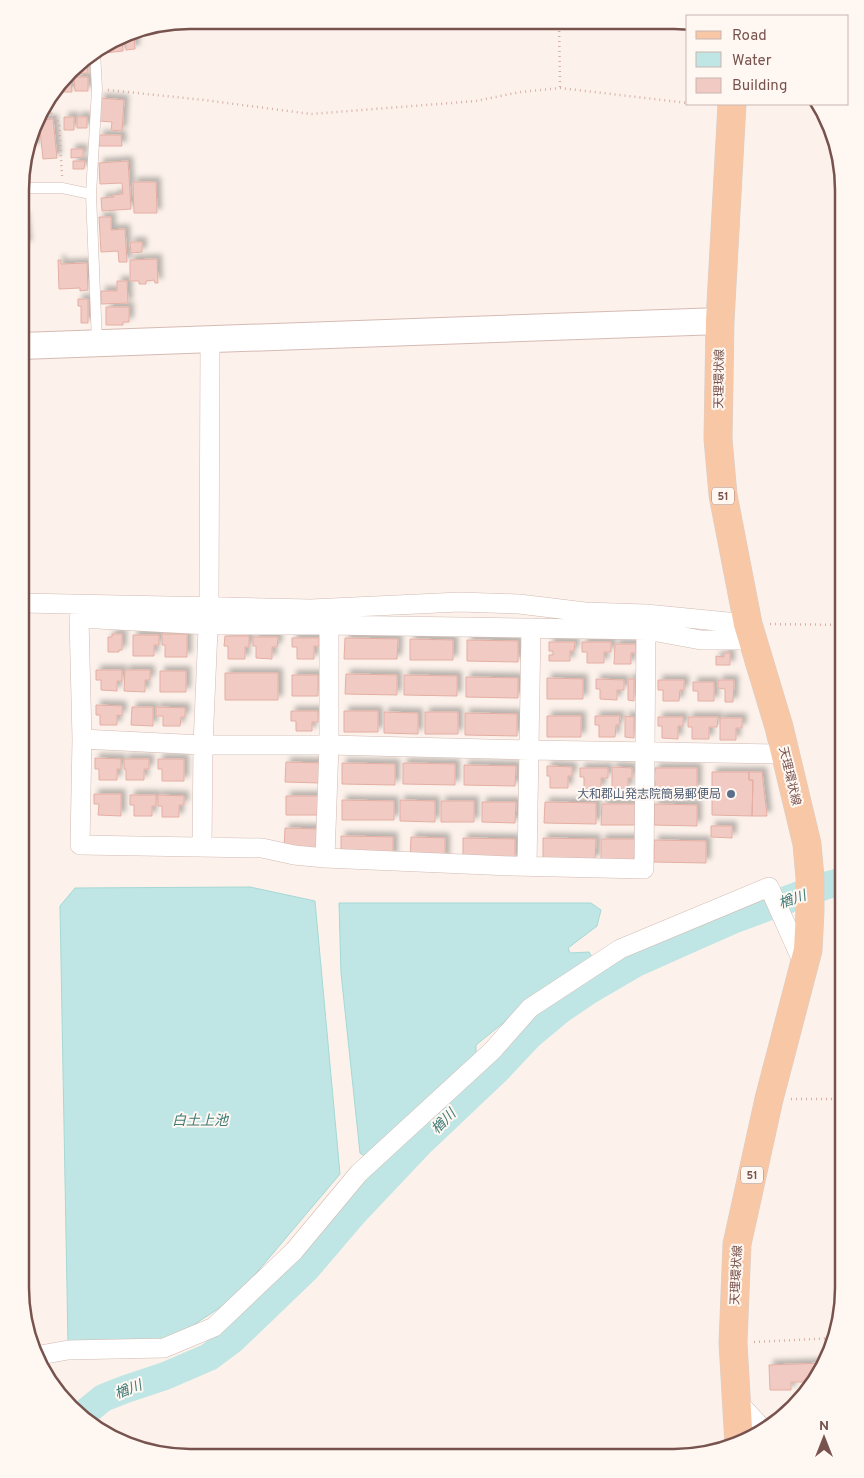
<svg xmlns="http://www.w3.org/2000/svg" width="864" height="1478" viewBox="0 0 864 1478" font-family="Overpass,'Noto Sans JP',sans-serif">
	<defs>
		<filter id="shadow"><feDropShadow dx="4.5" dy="-4.5" stdDeviation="2.5" flood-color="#0004"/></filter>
	</defs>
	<rect width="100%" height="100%" fill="#fcf2eb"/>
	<path fill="#bfe6e4" stroke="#a5d8d5" d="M 250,887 L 315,901 L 340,1174 L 236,1297 L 169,1341 L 68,1344 L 60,906 L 75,888 Z
		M 339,903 L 591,903 L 601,910 L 597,926 L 568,948 L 570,953 L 589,952 L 594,960 L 540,993 L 476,1045 L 476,1059 L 371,1161 L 360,1153 L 341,973 Z"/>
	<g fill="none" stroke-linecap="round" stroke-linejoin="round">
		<path stroke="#bfe6e4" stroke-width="28" d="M 81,1416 L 103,1398 L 126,1389 L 165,1376 L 209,1357 L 233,1339 L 306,1269 L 353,1214 L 422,1141 L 499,1068 L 530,1035 L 560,1010 L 588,991 L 636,963 L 683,942 L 735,919 L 824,886 L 844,881"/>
	</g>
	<path fill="#f1cbc3" stroke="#e4aea3" filter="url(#shadow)" d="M 134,31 L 135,49 L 126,50 L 125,33 Z
		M 122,35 L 123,51 L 104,53 L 103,47 Z
		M 87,57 L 88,73 L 79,74 L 79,62 Z
		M 67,77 L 67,81 L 71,81 L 72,92 L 55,92 Z
		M 74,77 L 88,77 L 88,91 L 75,91 Z
		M 100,98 L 124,100 L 122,131 L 111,130 L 112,122 L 99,121 Z
		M 64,117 L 74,117 L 74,130 L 64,130 Z
		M 77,117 L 87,117 L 87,128 L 77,128 Z
		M 36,119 L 36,147 L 28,147 Z
		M 53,119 L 57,158 L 43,159 L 39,120 Z
		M 99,135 L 121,135 L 122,146 L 99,146 Z
		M 71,149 L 83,149 L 83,157 L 71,158 Z
		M 73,161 L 85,161 L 84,169 L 73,169 Z
		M 128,161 L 131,209 L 102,211 L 101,198 L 114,197 L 113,195 L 123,194 L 122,183 L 100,184 L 99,163 Z
		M 133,182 L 156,182 L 157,213 L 134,213 Z
		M 21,217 L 24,217 L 27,245 L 21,246 Z
		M 99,217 L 111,217 L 111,230 L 125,229 L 127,262 L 119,262 L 118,251 L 101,252 Z
		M 130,242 L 142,242 L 142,252 L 131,253 Z
		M 157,259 L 158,283 L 155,283 L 154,280 L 146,281 L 146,284 L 139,284 L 139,281 L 130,281 L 130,260 Z
		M 58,260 L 61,260 L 61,264 L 87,263 L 88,290 L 80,291 L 80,288 L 59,289 Z
		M 117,281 L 127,281 L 128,303 L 101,304 L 101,291 L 117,291 Z
		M 78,299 L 88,299 L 88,323 L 81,323 L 81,306 L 78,306 Z
		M 106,307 L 129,307 L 129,322 L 123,322 L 123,325 L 106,325 Z
		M 112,634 L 122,634 L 122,650 L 119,650 L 119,652 L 108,652 L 108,637 L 112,637 Z
		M 162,634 L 187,634 L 187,657 L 165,657 L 165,645 L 162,645 Z
		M 133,635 L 159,635 L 159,645 L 154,645 L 154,656 L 133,656 Z
		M 225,636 L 249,636 L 249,647 L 245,647 L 245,659 L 228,659 L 228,646 L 224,646 Z
		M 253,637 L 278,637 L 277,647 L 272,647 L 272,659 L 256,658 L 256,646 L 253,646 Z
		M 292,638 L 319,638 L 319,646 L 314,646 L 314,659 L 297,659 L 297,647 L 292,647 Z
		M 345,638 L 398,639 L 397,659 L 344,659 Z
		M 410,639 L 453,640 L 453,660 L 410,660 Z
		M 467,640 L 518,641 L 518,662 L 467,661 Z
		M 549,642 L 575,642 L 574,651 L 570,651 L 570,661 L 549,661 L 549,655 L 553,655 L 553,651 L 549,651 Z
		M 582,642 L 611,642 L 611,652 L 604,652 L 604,663 L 587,663 L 587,652 L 582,652 Z
		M 615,644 L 636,644 L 636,653 L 631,653 L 631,664 L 614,664 Z
		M 724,653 L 730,653 L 730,665 L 716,665 L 716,656 L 724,657 Z
		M 96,670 L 122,670 L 122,681 L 117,681 L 117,691 L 101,690 L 101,680 L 96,680 Z
		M 125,670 L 150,670 L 150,680 L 145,680 L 145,692 L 124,691 Z
		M 160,671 L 186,671 L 186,692 L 160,692 Z
		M 225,673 L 278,673 L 278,700 L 225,700 Z
		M 346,674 L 397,675 L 397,695 L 345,694 Z
		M 292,675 L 318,675 L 318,696 L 292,696 Z
		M 404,675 L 457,676 L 457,696 L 404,695 Z
		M 466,677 L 518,678 L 518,698 L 466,697 Z
		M 547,678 L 583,679 L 583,699 L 547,699 Z
		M 596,679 L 624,680 L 624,690 L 617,690 L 617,700 L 600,699 L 600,689 L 596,689 Z
		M 628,679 L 634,679 L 634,701 L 628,700 Z
		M 658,680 L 684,680 L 684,690 L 680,690 L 679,701 L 663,701 L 663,690 L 658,690 Z
		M 718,680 L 734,680 L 733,702 L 725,702 L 725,689 L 718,688 Z
		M 693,682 L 714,682 L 714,701 L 698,701 L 698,691 L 693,691 Z
		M 96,705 L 122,706 L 122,716 L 117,715 L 117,725 L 100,725 L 100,715 L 96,715 Z
		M 132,707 L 153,707 L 153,726 L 131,725 Z
		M 156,707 L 185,708 L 185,717 L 181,717 L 180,726 L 163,726 L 163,716 L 156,716 Z
		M 291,711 L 318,711 L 318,722 L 312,722 L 312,731 L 296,731 L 296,721 L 291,721 Z
		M 344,711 L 378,711 L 378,732 L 344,732 Z
		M 384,712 L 418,713 L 418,734 L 384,733 Z
		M 425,712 L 458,712 L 458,734 L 425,734 Z
		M 465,713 L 517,714 L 517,736 L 465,735 Z
		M 547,716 L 581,716 L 581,737 L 547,737 Z
		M 595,716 L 620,716 L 619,725 L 616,725 L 615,737 L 599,737 L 599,725 L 595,725 Z
		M 625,716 L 634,717 L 634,738 L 625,737 Z
		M 658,717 L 683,717 L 683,726 L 678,726 L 678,739 L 662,738 L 662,726 L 658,726 Z
		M 688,717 L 718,717 L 717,727 L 709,727 L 709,739 L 692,739 L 692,727 L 688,727 Z
		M 720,718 L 742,718 L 742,728 L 736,728 L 736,740 L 720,740 Z
		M 95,758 L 121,759 L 121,769 L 117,769 L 117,780 L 99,780 L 99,769 L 95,769 Z
		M 124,759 L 149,759 L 149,769 L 144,769 L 144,780 L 126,780 L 126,769 L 124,769 Z
		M 158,759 L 184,759 L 184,781 L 162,781 L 162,769 L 158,769 Z
		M 286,762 L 320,763 L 320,783 L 285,782 Z
		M 342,763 L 395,764 L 395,785 L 342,784 Z
		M 403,763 L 455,764 L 455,785 L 403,784 Z
		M 464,765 L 516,766 L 515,786 L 464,785 Z
		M 547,766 L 572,767 L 572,776 L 568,776 L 568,788 L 550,788 L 550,776 L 547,776 Z
		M 612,767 L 632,768 L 632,778 L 628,778 L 628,789 L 612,789 Z
		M 580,768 L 608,768 L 608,778 L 601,778 L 601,789 L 584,789 L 584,777 L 580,777 Z
		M 655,768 L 697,768 L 697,790 L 655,790 L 655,781 L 651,781 L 651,773 L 655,773 Z
		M 712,772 L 749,772 L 749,780 L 753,780 L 752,816 L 712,815 Z
		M 749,772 L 762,772 L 767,816 L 752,816 L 753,780 L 749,780 Z
		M 94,794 L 121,794 L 121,816 L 98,815 L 99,804 L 94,804 Z
		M 130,795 L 156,795 L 156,806 L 152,806 L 152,816 L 134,816 L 134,805 L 130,805 Z
		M 158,795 L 184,796 L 184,805 L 179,805 L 179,817 L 162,817 L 162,806 L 158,806 Z
		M 286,796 L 320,796 L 320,815 L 286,815 Z
		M 342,800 L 394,801 L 394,820 L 342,820 Z
		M 400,800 L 435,801 L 435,822 L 400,821 Z
		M 441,801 L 474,801 L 474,822 L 441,822 Z
		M 482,802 L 516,802 L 515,823 L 482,822 Z
		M 545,802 L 596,803 L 596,824 L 544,823 Z
		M 602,804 L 636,804 L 636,825 L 601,825 Z
		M 654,804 L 697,805 L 697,826 L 654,825 Z
		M 711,826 L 732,826 L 732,838 L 711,837 Z
		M 285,828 L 319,829 L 319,849 L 284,849 Z
		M 341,836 L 393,837 L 393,858 L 341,858 Z
		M 411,837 L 445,838 L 445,860 L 410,860 Z
		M 463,838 L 515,839 L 515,861 L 463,860 Z
		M 543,838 L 596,839 L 595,860 L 543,859 Z
		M 601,839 L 635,839 L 634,862 L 601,861 Z
		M 654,840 L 706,841 L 706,863 L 654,862 Z
		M 825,1363 L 813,1384 L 813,1382 L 791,1382 L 791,1390 L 770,1390 L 769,1365 Z"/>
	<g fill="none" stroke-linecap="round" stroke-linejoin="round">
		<g stroke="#d2bab2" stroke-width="11">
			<path id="lane" d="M 21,188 L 62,188 L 91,194 L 97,342
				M 91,194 L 97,89 L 95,52"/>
		</g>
		<g stroke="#d2bab2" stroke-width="20">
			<path id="street" d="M 21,603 L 311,609 L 460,602 L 519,604 L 585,612 L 646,614 L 748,624
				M 646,630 L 644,869 L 512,866 L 325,858 L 294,855 L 262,848 L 80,845 L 82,739 L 79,618 L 209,625 L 329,625 L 646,630 L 701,640 L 753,640
				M 82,739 L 203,745 L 329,745 L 530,750 L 785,754
				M 202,847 L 203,745 L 209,606 L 210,338
				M 325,858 L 329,745 L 329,625
				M 527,866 L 531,628
				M 35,1356 L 68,1350 L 164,1348 L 214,1327 L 294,1251 L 359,1173 L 492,1051 L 530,1008 L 620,949 L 769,887 L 804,965
				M 736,1400 L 762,1428"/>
		</g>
		<g stroke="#d6bab3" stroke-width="28">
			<path id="secondary" d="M 21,346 L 720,321"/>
		</g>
		<g stroke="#d9cfcd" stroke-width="29">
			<path id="primary" d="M 732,104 L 720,321 L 718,439 L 723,495 L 748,624 L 779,727 L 807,844 L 810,878 L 810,911 L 808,950 L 769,1099 L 737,1244 L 733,1343 L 739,1445"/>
		</g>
		<path stroke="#d7aea5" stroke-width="2.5" stroke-dasharray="1 4" stroke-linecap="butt" d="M 559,21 L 560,87
			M 108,90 L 204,100 L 311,114 L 476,101 L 520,92 L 560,88 L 688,103
			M 45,105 L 59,123 L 62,176
			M 770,624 L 844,625
			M 791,1099 L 844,1099
			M 754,1342 L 835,1338"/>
		<use href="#lane" stroke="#fff" stroke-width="10"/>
		<use href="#street" stroke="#fff" stroke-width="19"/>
		<use href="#secondary" stroke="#fff" stroke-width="26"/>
		<use href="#primary" stroke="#f8c8a6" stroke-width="28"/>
	</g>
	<circle fill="#5c6f8a" stroke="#fff7f2" stroke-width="2" cx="731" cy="794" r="5"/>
	<g text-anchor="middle" stroke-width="4" stroke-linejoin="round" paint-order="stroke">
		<g fill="#fff7f2" stroke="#a0847f" stroke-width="1">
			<rect x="712" y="487.5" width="22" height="17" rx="4"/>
			<rect x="741" y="1166.5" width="22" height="17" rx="4"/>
		</g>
		<g font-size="11" font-weight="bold" fill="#78534e">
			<text x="723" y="500">51</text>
			<text x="752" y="1179">51</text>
		</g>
		<g font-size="12" fill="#78534e" stroke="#fff7f2">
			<text transform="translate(719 379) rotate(-89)" y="4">天理環状線</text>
			<text transform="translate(790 776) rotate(77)" y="4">天理環状線</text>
			<text transform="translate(736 1275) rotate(-87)" y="4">天理環状線</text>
		</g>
		<g font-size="12" fill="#4e5e75" stroke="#fff7f2" text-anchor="end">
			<text x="721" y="798">大和郡山発志院簡易郵便局</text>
		</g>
		<g font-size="14" font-style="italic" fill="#417c78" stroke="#fff7f2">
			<text transform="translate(792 899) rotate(-19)" y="5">楢川</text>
			<text x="200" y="1125">白土上池</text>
			<text transform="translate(443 1121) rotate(-45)" y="5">楢川</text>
			<text transform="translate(128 1389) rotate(-21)" y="5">楢川</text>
		</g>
	</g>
	<path d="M0 0H864V1478H0ZM190 29H674A161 161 0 0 1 835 190V1288A161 161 0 0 1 674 1449H190A161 161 0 0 1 29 1288V190A161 161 0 0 1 190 29Z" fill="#fff7f2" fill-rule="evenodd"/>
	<path fill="none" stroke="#78534e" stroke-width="2.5" d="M190 29H674A161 161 0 0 1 835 190V1288A161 161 0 0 1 674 1449H190A161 161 0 0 1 29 1288V190A161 161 0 0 1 190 29Z"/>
	<rect x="686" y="15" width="162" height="90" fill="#fff7f2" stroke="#c9b5b0"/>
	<rect x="696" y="31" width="25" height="8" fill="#f8c8a6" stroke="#c9b5b0"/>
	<text x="732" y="40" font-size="15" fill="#78534e">Road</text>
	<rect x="696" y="52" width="25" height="15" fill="#bfe6e4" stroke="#c9b5b0"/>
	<text x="732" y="65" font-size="15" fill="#78534e">Water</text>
	<rect x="696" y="78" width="25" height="15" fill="#f1cbc3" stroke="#c9b5b0"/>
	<text x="732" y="90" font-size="15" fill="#78534e">Building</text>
	<g transform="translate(824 1438)" stroke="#fff7f2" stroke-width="4" paint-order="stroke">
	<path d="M0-4L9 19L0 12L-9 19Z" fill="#78534e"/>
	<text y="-8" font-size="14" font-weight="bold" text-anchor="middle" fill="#78534e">N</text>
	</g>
</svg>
